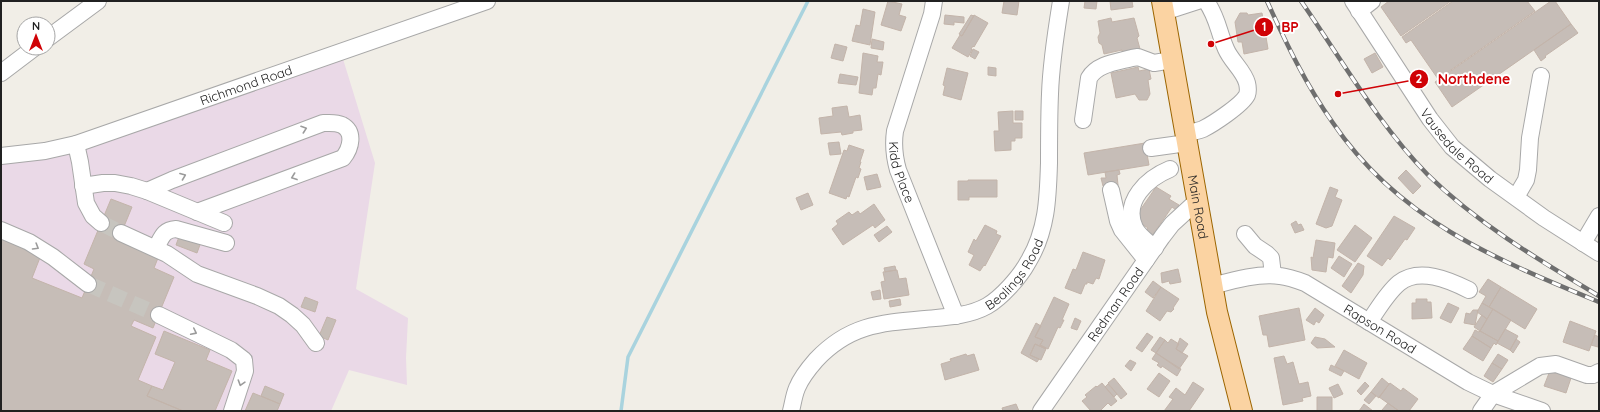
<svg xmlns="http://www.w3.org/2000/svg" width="1600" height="412" viewBox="0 0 1600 412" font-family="Quicksand,sans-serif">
	<rect width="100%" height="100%" fill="#f1eee7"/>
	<path fill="#ead9e7" d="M 343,59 L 375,163 L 356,289 L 408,318 L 406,358 L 407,385 L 349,370 L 331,411 L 1,411 L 1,158 Z"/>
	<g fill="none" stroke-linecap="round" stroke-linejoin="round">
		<path stroke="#a9d3de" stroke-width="3.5" d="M 621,411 L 628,357 L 808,1"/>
	</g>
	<path fill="#c6bdb7" stroke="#c3b4aa" d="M 888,1 L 902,4 L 899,15 L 906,17 L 901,31 L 881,25 Z
		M 1004,1 L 1019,1 L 1017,15 L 1002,13 Z
		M 1085,1 L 1097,1 L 1096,9 L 1084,8 Z
		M 1110,1 L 1132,1 L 1133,7 L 1111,10 Z
		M 1389,1 L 1451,1 L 1401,36 L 1381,7 Z
		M 1453,1 L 1527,1 L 1535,11 L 1438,79 L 1411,40 L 1406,43 L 1402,37 Z
		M 1551,1 L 1555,1 L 1571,24 L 1452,107 L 1435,82 Z
		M 863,9 L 875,12 L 870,45 L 852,41 L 856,25 L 860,26 Z
		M 1240,13 L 1247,13 L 1248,15 L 1262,13 L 1268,49 L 1244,54 L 1242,42 L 1238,42 L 1235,22 Z
		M 945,15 L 964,17 L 964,23 L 954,22 L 954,25 L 944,24 Z
		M 971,15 L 974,16 L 962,36 L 959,34 Z
		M 974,15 L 988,23 L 974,47 L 973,46 L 971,49 L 972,50 L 968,57 L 952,48 L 960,35 L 962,36 Z
		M 1111,18 L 1112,22 L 1134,18 L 1139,36 L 1137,38 L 1140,49 L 1122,55 L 1122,50 L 1104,54 L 1102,45 L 1099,43 L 1098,37 L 1100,33 L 1098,21 Z
		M 1571,24 L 1578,33 L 1545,56 L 1546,57 L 1541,61 L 1534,50 Z
		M 872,39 L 884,42 L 883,50 L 871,48 Z
		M 835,44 L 847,47 L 843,61 L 831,58 Z
		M 973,49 L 979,52 L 975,59 L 970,56 Z
		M 863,53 L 878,56 L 877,62 L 883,62 L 881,75 L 878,74 L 876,88 L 873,88 L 872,95 L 859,93 Z
		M 1375,53 L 1383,67 L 1372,73 L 1364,59 Z
		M 988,67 L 996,68 L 996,76 L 988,75 Z
		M 1138,67 L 1139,71 L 1149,69 L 1151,79 L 1148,80 L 1150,94 L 1147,100 L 1139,100 L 1135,94 L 1116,98 L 1111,73 Z
		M 947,68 L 968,73 L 961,100 L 943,95 L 945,86 L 943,85 Z
		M 840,74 L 858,77 L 856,85 L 838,83 Z
		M 847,106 L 849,117 L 860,115 L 862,130 L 853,131 L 853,133 L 842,135 L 841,132 L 821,134 L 819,118 L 833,116 L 832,108 Z
		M 1013,111 L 1013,123 L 1022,123 L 1022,138 L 1015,138 L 1015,141 L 1011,141 L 1011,150 L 995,151 L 994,131 L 999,131 L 998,112 Z
		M 1015,111 L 1023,111 L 1023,120 L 1015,120 Z
		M 839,142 L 841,154 L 830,155 L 828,143 Z
		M 1145,143 L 1149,165 L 1088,175 L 1084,153 Z
		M 849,145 L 864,150 L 860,162 L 861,162 L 859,168 L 861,169 L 858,178 L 856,177 L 849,197 L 847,196 L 846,199 L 829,193 L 844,150 L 847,151 Z
		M 1119,170 L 1120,174 L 1117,175 L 1118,185 L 1107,187 L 1107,185 L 1103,186 L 1101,178 L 1106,178 L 1105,172 Z
		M 1406,170 L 1421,186 L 1413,194 L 1398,178 Z
		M 877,174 L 881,187 L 867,190 L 864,177 Z
		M 968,180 L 997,180 L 997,197 L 969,197 L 969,200 L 958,200 L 958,181 L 968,181 Z
		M 1156,187 L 1171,196 L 1169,199 L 1179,205 L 1176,210 L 1172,207 L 1152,236 L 1146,231 L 1148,228 L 1134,219 Z
		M 1330,187 L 1338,190 L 1335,197 L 1342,200 L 1332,226 L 1326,228 L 1316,224 Z
		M 808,193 L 813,205 L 801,210 L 796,198 Z
		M 111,199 L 132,207 L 118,241 L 158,258 L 154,268 L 174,277 L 153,328 L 134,320 L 131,326 L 156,337 L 138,380 L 152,386 L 147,396 L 183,411 L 1,411 L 1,239 L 41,255 L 32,278 L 82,298 L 94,269 L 84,264 Z
		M 874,204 L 885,220 L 875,228 L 873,225 L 843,245 L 832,229 L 838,224 L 836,221 L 849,212 L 852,215 L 858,211 L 860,214 Z
		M 1394,216 L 1415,228 L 1407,240 L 1405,239 L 1390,260 L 1388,258 L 1382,266 L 1367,256 Z
		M 1296,221 L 1298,225 L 1301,224 L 1304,230 L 1295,233 L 1291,224 Z
		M 985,225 L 997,231 L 996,234 L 1001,236 L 985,266 L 984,265 L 980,271 L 969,265 L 974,255 L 968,252 L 974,239 L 976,241 Z
		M 1355,225 L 1372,238 L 1355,262 L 1337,250 Z
		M 887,226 L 892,232 L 879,242 L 874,235 Z
		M 180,234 L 201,242 L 197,253 L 176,245 Z
		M 1316,240 L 1335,243 L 1333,258 L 1328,257 L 1326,272 L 1312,270 L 1311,257 L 1313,258 Z
		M 1083,252 L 1105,260 L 1099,279 L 1096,278 L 1093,284 L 1087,282 L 1087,284 L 1085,284 L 1081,294 L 1065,288 L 1073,269 L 1076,270 Z
		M 1339,256 L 1352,264 L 1344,277 L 1331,268 Z
		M 1358,263 L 1364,266 L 1363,275 L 1351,293 L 1342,286 Z
		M 895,266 L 896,270 L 885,272 L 884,268 Z
		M 1178,269 L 1181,282 L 1170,284 L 1169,281 L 1162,283 L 1161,273 Z
		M 897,270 L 899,279 L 906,278 L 909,295 L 884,299 L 881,282 L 885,281 L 883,272 Z
		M 1488,279 L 1501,287 L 1489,307 L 1482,303 L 1486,296 L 1479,292 Z
		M 1153,281 L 1161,287 L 1153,298 L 1145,292 Z
		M 1161,287 L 1179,299 L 1173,308 L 1174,309 L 1171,312 L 1167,311 L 1160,321 L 1146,311 Z
		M 1501,287 L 1537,309 L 1525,329 L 1489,307 Z
		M 880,290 L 881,299 L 873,300 L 871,292 Z
		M 305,297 L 318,302 L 315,312 L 301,307 Z
		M 1054,297 L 1069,304 L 1062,320 L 1064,320 L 1060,328 L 1058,327 L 1048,349 L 1040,345 L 1043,340 L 1035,337 Z
		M 900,299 L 901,305 L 890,307 L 889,301 Z
		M 1416,299 L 1427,299 L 1427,302 L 1431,302 L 1432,318 L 1412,319 L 1412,303 L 1416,303 Z
		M 1448,303 L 1459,308 L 1451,323 L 1440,318 Z
		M 1482,303 L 1493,309 L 1487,319 L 1477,312 Z
		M 1299,308 L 1305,340 L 1269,347 L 1267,335 L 1263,335 L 1259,316 Z
		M 1315,308 L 1324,315 L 1319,323 L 1316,321 L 1314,325 L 1306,320 Z
		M 1493,309 L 1511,320 L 1498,341 L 1480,331 Z
		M 1473,310 L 1478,310 L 1475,325 L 1464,323 L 1466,313 L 1470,314 Z
		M 1482,315 L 1487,319 L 1480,331 L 1474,327 Z
		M 327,317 L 336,320 L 328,340 L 319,336 Z
		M 1075,318 L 1081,321 L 1077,330 L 1071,328 Z
		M 1570,321 L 1596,331 L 1589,351 L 1563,342 Z
		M 1036,323 L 1041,326 L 1035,337 L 1043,340 L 1040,345 L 1046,348 L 1046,349 L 1035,344 L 1030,355 L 1039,359 L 1037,362 L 1021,353 Z
		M 1505,329 L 1518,336 L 1510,350 L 1497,343 Z
		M 1475,330 L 1479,332 L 1480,331 L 1498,341 L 1496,345 L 1494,343 L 1491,348 L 1472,336 Z
		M 164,331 L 210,350 L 206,360 L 232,371 L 215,411 L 183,411 L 147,396 L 152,386 L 163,390 L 175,362 L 155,354 Z
		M 1147,333 L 1153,337 L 1142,352 L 1136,348 Z
		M 1595,335 L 1599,337 L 1598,347 L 1591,345 Z
		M 1472,336 L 1491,348 L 1483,361 L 1463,349 Z
		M 1160,337 L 1165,340 L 1156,353 L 1151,350 Z
		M 1315,337 L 1325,339 L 1335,347 L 1317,348 L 1311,343 Z
		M 1180,338 L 1188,344 L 1182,353 L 1176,349 Z
		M 1171,339 L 1179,344 L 1176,349 L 1188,356 L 1179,369 L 1156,353 L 1165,340 L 1168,343 Z
		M 1516,339 L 1520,342 L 1513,353 L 1510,350 Z
		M 1035,344 L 1046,349 L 1041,360 L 1030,355 Z
		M 1344,350 L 1367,363 L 1359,379 L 1335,366 Z
		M 1156,353 L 1181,369 L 1177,376 L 1162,366 L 1161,368 L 1157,365 L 1159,363 L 1152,359 Z
		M 966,354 L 967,356 L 974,354 L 979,370 L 945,380 L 941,364 L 951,361 L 950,359 Z
		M 1498,354 L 1508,360 L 1502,369 L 1492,363 Z
		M 1284,356 L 1287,364 L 1293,362 L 1299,384 L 1308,382 L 1311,396 L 1302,398 L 1303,401 L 1283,405 L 1274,358 Z
		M 1130,360 L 1136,363 L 1131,371 L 1125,366 Z
		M 1492,363 L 1502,369 L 1493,382 L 1484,376 Z
		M 1331,365 L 1344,371 L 1341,376 L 1329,370 Z
		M 1551,368 L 1572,375 L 1566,393 L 1544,386 Z
		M 1159,373 L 1170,381 L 1159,397 L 1147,389 Z
		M 1114,378 L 1127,394 L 1121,399 L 1108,383 Z
		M 1382,378 L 1389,384 L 1379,398 L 1371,392 Z
		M 1193,382 L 1204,389 L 1189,411 L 1164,411 L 1173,399 L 1169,397 L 1176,388 L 1185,395 Z
		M 1365,382 L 1369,386 L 1361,395 L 1357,391 Z
		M 1102,383 L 1117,401 L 1111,406 L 1108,403 L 1100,411 L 1091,411 L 1082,401 L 1087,397 L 1085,395 L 1096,386 L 1097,387 Z
		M 1390,383 L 1401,391 L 1403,388 L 1418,399 L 1409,411 L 1399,411 L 1379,397 Z
		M 1108,384 L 1117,394 L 1114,397 L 1105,387 Z
		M 1338,384 L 1343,394 L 1334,398 L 1329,388 Z
		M 265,386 L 284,394 L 280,404 L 261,396 Z
		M 1371,392 L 1376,396 L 1369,404 L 1364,400 Z
		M 253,393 L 280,404 L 277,411 L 245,411 Z
		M 1317,397 L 1332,397 L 1332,411 L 1317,411 Z
		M 1388,403 L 1399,411 L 1383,411 L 1382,410 Z
		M 1016,404 L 1019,411 L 1003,411 L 1002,408 Z
		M 1364,404 L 1373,411 L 1359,411 Z"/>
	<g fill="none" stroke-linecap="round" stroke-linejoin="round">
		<path stroke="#c7c5bf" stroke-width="16" stroke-dasharray="16 8" stroke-linecap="butt" d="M 101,223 L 121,233
			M 88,284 L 159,315"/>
		<g stroke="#a8a8a8" stroke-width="18">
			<g id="minor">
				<path id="s1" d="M 934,1 L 932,14 L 895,131 C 893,145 894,156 898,170 L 956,316"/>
				<path id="s2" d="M 1353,1 L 1430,119 L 1452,147 L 1490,179 L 1544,218 L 1599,253"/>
				<path d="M 1359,11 L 1372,1"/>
				<path d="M 1164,12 L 1198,1"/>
				<path d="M 48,38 L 98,1"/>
				<path d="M 1,73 L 34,48"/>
				<path d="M 1083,120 L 1089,78 C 1097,64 1117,62 1132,58 L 1138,57 L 1154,63 L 1172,60"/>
				<path d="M 1185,134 C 1191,132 1198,131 1203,129 C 1213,124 1242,105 1247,95 C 1248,92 1248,87 1247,83 C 1244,71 1231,61 1226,49 C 1218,31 1218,18 1206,1"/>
				<path d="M 76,144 L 80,162 L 86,203 L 93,216 L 101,223"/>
				<path d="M 1151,148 L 1187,143"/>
				<path id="s3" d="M 1,156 L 45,151 L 76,144 L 487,1"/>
				<path d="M 83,186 L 103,183 L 115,183 L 131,186 L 147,191 L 224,223"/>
				<path d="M 1111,190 L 1118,221 L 1122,230 L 1146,260"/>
				<path d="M 147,191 L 172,180 L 323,123 C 329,123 336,122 342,125 C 355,132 351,148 343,158 L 197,212"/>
				<path d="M 1516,197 L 1526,180 L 1528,170 L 1530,138 L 1541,76"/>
				<path d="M 1,230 L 29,242 L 53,257 L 88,284"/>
				<path d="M 121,233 L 167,254 L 197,274 L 257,296 L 279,306 L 292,315 L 303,325 L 316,343"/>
				<path d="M 1245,234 L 1255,246 L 1267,254 L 1271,258 L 1273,275"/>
				<path d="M 1583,243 L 1599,216"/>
				<path d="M 156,248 C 162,237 163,230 176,229 L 226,243"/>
				<path d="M 1155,248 C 1148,242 1139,236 1135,228 C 1122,201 1148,178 1170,169"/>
				<path id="s4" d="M 1212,286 C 1234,280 1258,273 1280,276 C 1289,277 1297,280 1305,283 L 1468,382 L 1493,394 L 1542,411"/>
				<path d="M 159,315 L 231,350 L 244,360 L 245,371 L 232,411"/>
				<path d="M 1369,322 C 1378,309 1387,293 1399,283 C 1419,267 1449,280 1469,290"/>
				<path id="s5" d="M 791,411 C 793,403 794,395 797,388 C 801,378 809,368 816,360 C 849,325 880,323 925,319 C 946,317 969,316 987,306 C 1001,298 1020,277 1028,262 C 1047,231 1048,198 1049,163 C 1049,140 1049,117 1050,94 C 1051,62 1056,32 1061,1"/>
				<path id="s6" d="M 1041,411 L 1162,237 L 1172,224 L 1196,202"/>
				<path d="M 1481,411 L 1493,394 L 1540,366 L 1556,364 L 1587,375 L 1593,375 L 1599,372"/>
			</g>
		</g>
		<g stroke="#9c6501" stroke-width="22">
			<g id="major">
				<path id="s7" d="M 1162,1 L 1217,312 L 1242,411"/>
			</g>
		</g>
		<use href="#minor" stroke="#fff" stroke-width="16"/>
		<use href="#major" stroke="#fbd3a2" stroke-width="20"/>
		<g stroke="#6f6f6f" stroke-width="4.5">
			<path id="rail" d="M 1267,1 C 1286,43 1306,85 1333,123 C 1399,220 1495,259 1599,302
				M 1301,1 C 1342,60 1378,124 1428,175 C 1478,224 1539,260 1599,296"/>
		</g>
		<use href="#rail" stroke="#fff" stroke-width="3" stroke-dasharray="9" stroke-linecap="butt"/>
	</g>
	<defs><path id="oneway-chevron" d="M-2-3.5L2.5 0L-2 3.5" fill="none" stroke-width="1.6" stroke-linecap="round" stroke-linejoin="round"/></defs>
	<g stroke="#9b9b9b">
		<use href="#oneway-chevron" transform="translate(304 129) rotate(-19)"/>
		<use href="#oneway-chevron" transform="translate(183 176) rotate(-21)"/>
		<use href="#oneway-chevron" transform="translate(294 177) rotate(160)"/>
		<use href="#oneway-chevron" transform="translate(36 247) rotate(31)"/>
		<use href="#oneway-chevron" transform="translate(194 332) rotate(26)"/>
		<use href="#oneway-chevron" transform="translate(241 383) rotate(107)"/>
	</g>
	<g text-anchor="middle" stroke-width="4" stroke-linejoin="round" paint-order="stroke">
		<g font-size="13" fill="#212121" stroke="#fff">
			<text dy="5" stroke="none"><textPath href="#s3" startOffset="256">Richmond Road</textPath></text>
			<text dy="5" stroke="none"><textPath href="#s2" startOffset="179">Vausedale Road</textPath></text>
			<text dy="5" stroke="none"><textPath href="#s1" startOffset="178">Kidd Place</textPath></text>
			<text dy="5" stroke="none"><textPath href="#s7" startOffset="209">Main Road</textPath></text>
			<text dy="5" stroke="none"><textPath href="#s5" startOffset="284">Bealings Road</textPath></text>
			<text dy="5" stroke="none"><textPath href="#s6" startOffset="130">Redman Road</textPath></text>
			<text dy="5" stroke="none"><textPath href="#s4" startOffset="183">Rapson Road</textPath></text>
		</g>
	</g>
	<path fill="none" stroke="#d00206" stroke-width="1.5" d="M1211 44L1264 27M1338 94L1419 79"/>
	<g fill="#d00206" stroke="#fff" stroke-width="1.5">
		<circle cx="1211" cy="44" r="4"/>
		<circle cx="1338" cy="94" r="4"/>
		<circle cx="1264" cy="27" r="10"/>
		<circle cx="1419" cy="79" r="10"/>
	</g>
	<g font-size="12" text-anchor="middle" font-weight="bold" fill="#fff">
		<text x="1264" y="31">1</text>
		<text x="1419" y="83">2</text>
	</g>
	<g font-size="14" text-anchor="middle" font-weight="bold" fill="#d00206" stroke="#fff" stroke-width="4" stroke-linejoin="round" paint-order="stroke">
		<text x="1290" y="32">BP</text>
		<text x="1474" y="84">Northdene</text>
	</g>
	<rect width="1600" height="412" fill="none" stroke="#212121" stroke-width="4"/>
	<g transform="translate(36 36)"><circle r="19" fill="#ffffff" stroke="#a6a6a6"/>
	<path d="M0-3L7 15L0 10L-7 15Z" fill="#d00206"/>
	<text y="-6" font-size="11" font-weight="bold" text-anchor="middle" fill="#212121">N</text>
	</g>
</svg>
